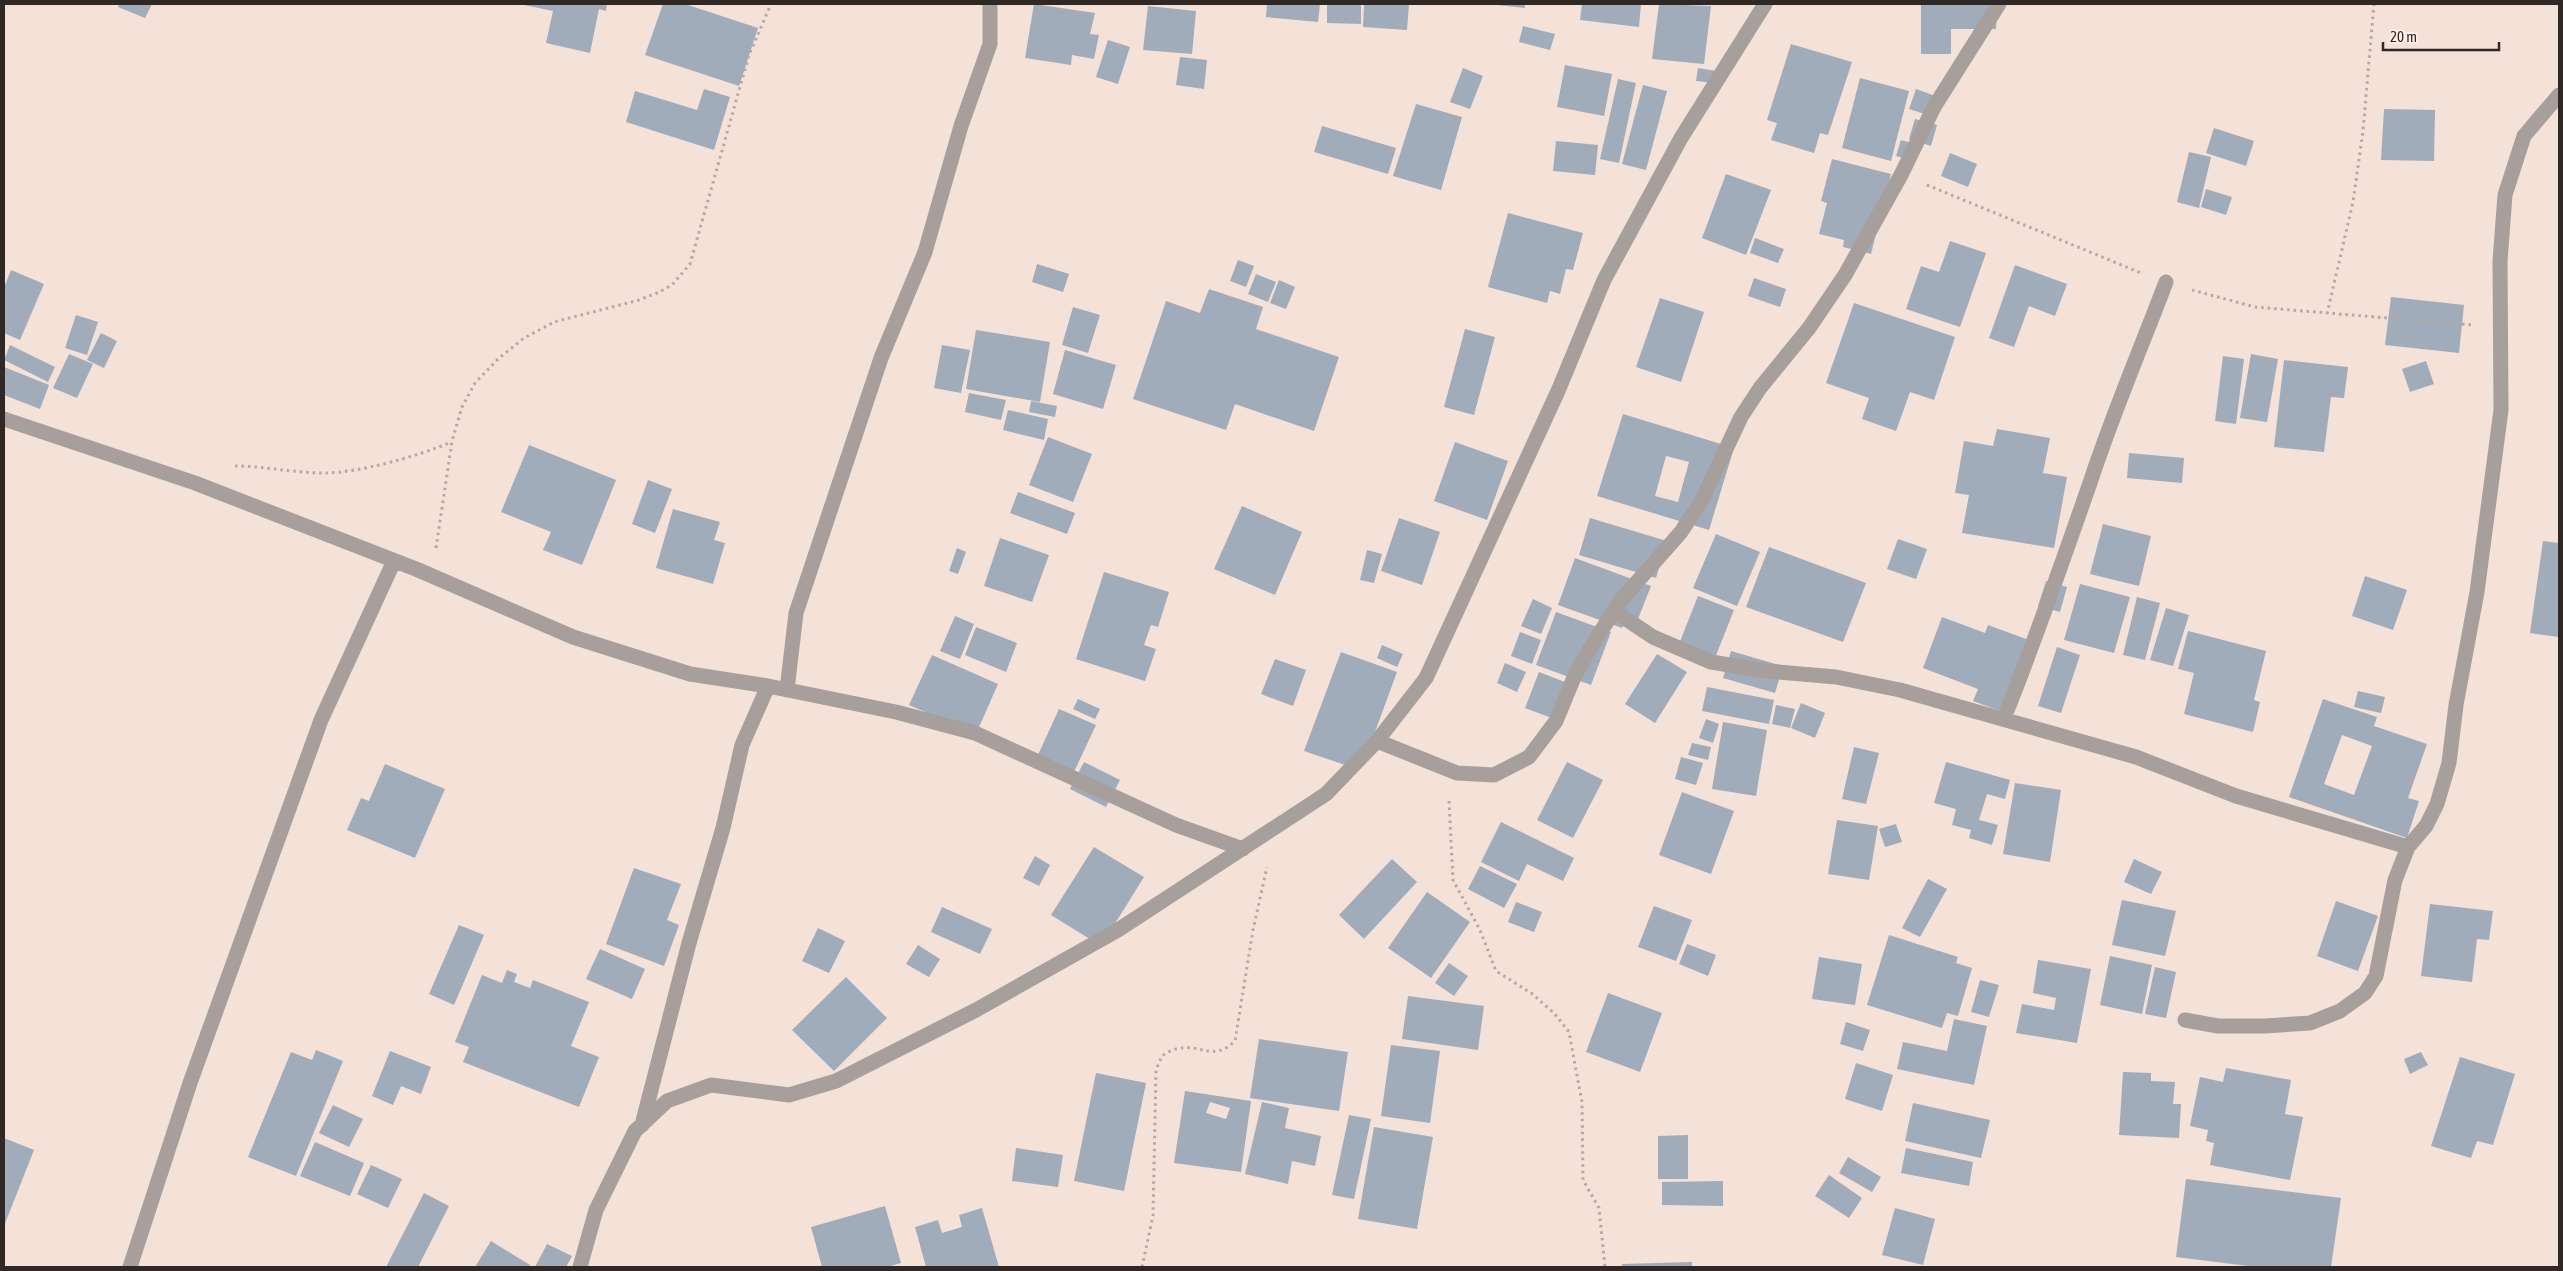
<svg xmlns="http://www.w3.org/2000/svg" width="2563" height="1271" viewBox="0 0 2563 1271" font-family="'Asap Condensed',sans-serif">
	<rect width="100%" height="100%" fill="#f4e1d8"/>
	<path fill="#a0acba" fill-rule="evenodd" d="M 119,4 L 152,4 L 145,18 L 118,7 Z
		M 607,4 L 606,11 L 599,9 L 590,53 L 546,43 L 553,11 L 524,5 Z
		M 663,4 L 685,4 L 758,28 L 739,86 L 645,55 Z
		M 1034,4 L 1095,13 L 1090,34 L 1099,35 L 1094,59 L 1072,55 L 1071,65 L 1025,58 Z
		M 1267,4 L 1320,4 L 1318,22 L 1266,17 Z
		M 1327,4 L 1361,4 L 1361,24 L 1327,23 Z
		M 1364,4 L 1409,4 L 1407,30 L 1363,27 Z
		M 1487,4 L 1525,4 L 1525,8 Z
		M 1582,4 L 1641,4 L 1639,27 L 1580,20 Z
		M 1659,4 L 1711,6 L 1704,64 L 1652,59 Z
		M 1921,4 L 1997,4 L 1996,29 L 1951,29 L 1951,54 L 1921,54 Z
		M 1148,6 L 1196,11 L 1192,54 L 1143,50 Z
		M 1523,26 L 1555,34 L 1550,50 L 1519,42 Z
		M 1108,40 L 1130,47 L 1118,84 L 1096,77 Z
		M 1791,44 L 1852,62 L 1828,135 L 1820,133 L 1814,153 L 1771,140 L 1777,123 L 1767,120 Z
		M 1180,57 L 1207,60 L 1204,89 L 1176,85 Z
		M 1565,65 L 1612,74 L 1604,116 L 1557,107 Z
		M 1463,68 L 1483,76 L 1470,109 L 1450,102 Z
		M 1698,68 L 1717,71 L 1715,83 L 1696,81 Z
		M 1860,78 L 1909,91 L 1891,161 L 1842,148 Z
		M 1618,79 L 1636,83 L 1619,163 L 1600,159 Z
		M 1643,85 L 1667,91 L 1646,170 L 1622,164 Z
		M 704,89 L 730,97 L 714,150 L 626,122 L 635,91 L 697,110 Z
		M 1916,89 L 1941,98 L 1934,117 L 1909,109 Z
		M 1416,104 L 1462,117 L 1441,190 L 1393,176 Z
		M 2384,109 L 2435,110 L 2434,161 L 2381,160 Z
		M 1915,119 L 1937,125 L 1931,146 L 1909,139 Z
		M 1322,126 L 1396,148 L 1388,174 L 1314,152 Z
		M 2214,128 L 2254,141 L 2246,166 L 2206,153 Z
		M 1901,140 L 1919,145 L 1915,161 L 1896,156 Z
		M 1556,141 L 1598,145 L 1595,175 L 1553,171 Z
		M 2189,152 L 2211,157 L 2199,208 L 2177,202 Z
		M 1950,153 L 1977,164 L 1968,187 L 1941,176 Z
		M 1832,159 L 1891,174 L 1871,254 L 1843,247 L 1844,240 L 1819,234 L 1827,203 L 1821,201 Z
		M 1726,174 L 1771,190 L 1746,255 L 1702,238 Z
		M 2206,189 L 2232,197 L 2226,215 L 2201,207 Z
		M 1508,213 L 1583,233 L 1573,270 L 1566,269 L 1560,294 L 1550,291 L 1547,303 L 1488,287 Z
		M 1755,238 L 1784,249 L 1778,263 L 1750,253 Z
		M 1950,241 L 1986,253 L 1960,327 L 1906,309 L 1921,266 L 1939,272 Z
		M 1238,260 L 1254,266 L 1246,287 L 1230,281 Z
		M 1037,264 L 1069,274 L 1063,292 L 1032,282 Z
		M 2015,265 L 2067,284 L 2055,316 L 2029,306 L 2014,347 L 1989,338 Z
		M 11,270 L 44,284 L 20,340 L 4,333 L 4,288 Z
		M 1256,274 L 1276,282 L 1268,302 L 1248,294 Z
		M 1754,278 L 1786,289 L 1780,307 L 1748,296 Z
		M 1279,280 L 1295,287 L 1286,309 L 1270,303 Z
		M 1209,289 L 1263,307 L 1256,329 L 1339,357 L 1314,431 L 1235,404 L 1226,430 L 1133,399 L 1166,301 L 1200,313 Z
		M 2391,297 L 2464,305 L 2459,353 L 2385,345 Z
		M 1660,298 L 1704,312 L 1681,382 L 1636,367 Z
		M 1854,303 L 1955,337 L 1934,400 L 1910,392 L 1896,431 L 1862,419 L 1869,398 L 1826,383 Z
		M 1073,307 L 1100,315 L 1088,353 L 1062,345 Z
		M 76,315 L 98,322 L 87,355 L 65,348 Z
		M 1465,329 L 1495,337 L 1474,415 L 1444,407 Z
		M 976,330 L 1050,342 L 1040,402 L 966,389 Z
		M 101,333 L 117,341 L 104,368 L 87,360 Z
		M 10,345 L 55,367 L 48,382 L 4,360 Z
		M 942,345 L 970,350 L 961,393 L 934,388 Z
		M 1065,350 L 1116,365 L 1103,409 L 1053,394 Z
		M 69,354 L 93,364 L 77,398 L 53,388 Z
		M 2251,354 L 2278,359 L 2267,422 L 2240,418 Z
		M 2223,356 L 2244,359 L 2236,424 L 2215,421 Z
		M 2284,360 L 2348,367 L 2344,398 L 2331,397 L 2324,452 L 2274,447 Z
		M 2426,361 L 2434,384 L 2410,392 L 2402,369 Z
		M 4,367 L 49,385 L 40,409 L 4,395 Z
		M 969,393 L 1006,400 L 1001,420 L 965,412 Z
		M 1031,401 L 1057,406 L 1055,417 L 1029,412 Z
		M 1008,410 L 1048,419 L 1044,440 L 1003,430 Z
		M 1623,414 L 1734,448 L 1709,530 L 1597,496 ZM 1666,456 L 1689,462 L 1678,502 L 1655,496 Z
		M 1997,429 L 2050,438 L 2043,473 L 2067,477 L 2054,548 L 1962,533 L 1969,495 L 1955,493 L 1964,441 L 1993,446 Z
		M 1048,437 L 1092,454 L 1073,502 L 1029,485 Z
		M 1455,442 L 1508,461 L 1487,520 L 1434,501 Z
		M 529,445 L 616,480 L 582,565 L 543,550 L 551,532 L 501,512 Z
		M 2129,453 L 2184,458 L 2182,483 L 2127,478 Z
		M 648,480 L 672,489 L 655,533 L 632,524 Z
		M 1018,492 L 1075,513 L 1067,534 L 1010,513 Z
		M 1242,506 L 1302,532 L 1275,595 L 1214,569 Z
		M 673,509 L 720,522 L 714,540 L 725,543 L 713,584 L 656,568 Z
		M 1399,518 L 1440,532 L 1422,585 L 1381,571 Z
		M 1590,518 L 1667,541 L 1656,578 L 1579,555 Z
		M 2103,524 L 2151,536 L 2139,586 L 2090,574 Z
		M 1716,534 L 1760,552 L 1737,606 L 1693,588 Z
		M 1000,538 L 1049,555 L 1032,602 L 984,586 Z
		M 1898,539 L 1927,549 L 1916,579 L 1887,569 Z
		M 2543,541 L 2559,543 L 2559,637 L 2530,633 Z
		M 1769,547 L 1866,583 L 1843,642 L 1746,607 Z
		M 957,548 L 966,552 L 958,574 L 949,571 Z
		M 1367,550 L 1382,554 L 1374,583 L 1360,580 Z
		M 1575,558 L 1651,586 L 1638,619 L 1627,615 L 1622,628 L 1558,605 Z
		M 1104,572 L 1169,592 L 1158,627 L 1151,625 L 1144,645 L 1156,649 L 1145,681 L 1076,659 Z
		M 2365,576 L 2407,590 L 2393,630 L 2352,616 Z
		M 2046,581 L 2067,587 L 2060,612 L 2038,606 Z
		M 2080,584 L 2130,597 L 2114,653 L 2064,640 Z
		M 1698,596 L 1734,610 L 1711,668 L 1675,654 Z
		M 2137,597 L 2160,603 L 2145,660 L 2123,655 Z
		M 1533,599 L 1552,608 L 1541,634 L 1521,626 Z
		M 2166,608 L 2189,615 L 2173,666 L 2150,660 Z
		M 1556,612 L 1611,632 L 1591,685 L 1536,665 Z
		M 955,616 L 974,624 L 960,659 L 940,651 Z
		M 1942,617 L 1985,633 L 1988,625 L 2029,640 L 2011,715 L 1973,701 L 1978,689 L 1923,668 Z
		M 976,627 L 1017,643 L 1006,672 L 965,655 Z
		M 2188,631 L 2266,651 L 2254,700 L 2260,702 L 2253,732 L 2184,714 L 2194,673 L 2178,669 Z
		M 1520,632 L 1541,640 L 1532,664 L 1511,656 Z
		M 1382,645 L 1403,654 L 1397,667 L 1377,658 Z
		M 2057,647 L 2080,655 L 2061,713 L 2038,706 Z
		M 1731,651 L 1783,666 L 1775,693 L 1723,678 Z
		M 1341,652 L 1397,672 L 1365,759 L 1353,755 L 1348,766 L 1304,751 Z
		M 1657,654 L 1687,672 L 1655,723 L 1625,704 Z
		M 932,655 L 998,684 L 976,734 L 909,705 Z
		M 1275,659 L 1306,670 L 1293,706 L 1261,694 Z
		M 1505,663 L 1526,672 L 1517,692 L 1497,683 Z
		M 1539,672 L 1570,684 L 1557,720 L 1525,708 Z
		M 1707,687 L 1774,700 L 1769,724 L 1702,711 Z
		M 2358,691 L 2385,697 L 2381,713 L 2354,707 Z
		M 1078,699 L 1100,709 L 1095,719 L 1073,709 Z
		M 2323,699 L 2377,717 L 2374,726 L 2427,744 L 2408,798 L 2419,801 L 2407,838 L 2289,797 ZM 2342,735 L 2372,746 L 2354,795 L 2324,784 Z
		M 1801,703 L 1825,713 L 1815,738 L 1791,728 Z
		M 1776,705 L 1795,709 L 1790,728 L 1772,724 Z
		M 1059,709 L 1096,725 L 1073,774 L 1037,757 Z
		M 1706,719 L 1719,724 L 1713,743 L 1699,738 Z
		M 1723,722 L 1767,730 L 1756,796 L 1712,789 Z
		M 1692,743 L 1711,747 L 1708,760 L 1688,755 Z
		M 1854,747 L 1879,753 L 1866,804 L 1842,799 Z
		M 1681,757 L 1703,763 L 1696,785 L 1675,779 Z
		M 1084,762 L 1120,780 L 1106,807 L 1070,789 Z
		M 1567,762 L 1603,780 L 1573,838 L 1537,820 Z
		M 1946,762 L 2010,780 L 2005,799 L 1987,794 L 1979,820 L 1998,825 L 1992,845 L 1969,838 L 1971,830 L 1952,825 L 1956,809 L 1934,803 Z
		M 385,764 L 445,789 L 415,858 L 347,830 L 361,798 L 369,801 Z
		M 2015,783 L 2061,790 L 2050,862 L 2003,854 Z
		M 1682,792 L 1734,811 L 1711,874 L 1659,855 Z
		M 1837,820 L 1878,826 L 1869,880 L 1828,874 Z
		M 1501,822 L 1574,858 L 1563,881 L 1527,864 L 1519,881 L 1481,862 Z
		M 1896,824 L 1902,842 L 1885,847 L 1879,829 Z
		M 1094,847 L 1144,877 L 1101,946 L 1051,915 Z
		M 1035,856 L 1050,865 L 1039,886 L 1023,878 Z
		M 1392,859 L 1417,882 L 1364,939 L 1339,915 Z
		M 2134,859 L 2162,872 L 2151,894 L 2124,882 Z
		M 1480,866 L 1517,884 L 1504,908 L 1468,889 Z
		M 634,868 L 681,884 L 667,920 L 679,925 L 664,966 L 606,944 Z
		M 1928,879 L 1947,889 L 1920,937 L 1902,928 Z
		M 1427,892 L 1470,922 L 1431,978 L 1388,948 Z
		M 2122,900 L 2176,911 L 2165,956 L 2112,945 Z
		M 2336,901 L 2378,916 L 2358,971 L 2317,956 Z
		M 1516,902 L 1542,912 L 1534,932 L 1508,922 Z
		M 2430,904 L 2493,911 L 2489,940 L 2477,939 L 2472,982 L 2421,976 Z
		M 1654,906 L 1692,920 L 1676,961 L 1638,947 Z
		M 942,907 L 992,929 L 980,954 L 931,932 Z
		M 459,925 L 484,935 L 454,1005 L 429,994 Z
		M 818,928 L 845,941 L 829,973 L 802,961 Z
		M 1889,935 L 1958,957 L 1956,963 L 1972,968 L 1958,1016 L 1947,1013 L 1942,1028 L 1867,1005 Z
		M 1687,944 L 1716,955 L 1708,976 L 1679,964 Z
		M 918,945 L 940,959 L 929,977 L 906,964 Z
		M 600,949 L 645,969 L 632,999 L 586,979 Z
		M 2110,956 L 2152,965 L 2142,1014 L 2100,1005 Z
		M 1819,957 L 1862,964 L 1855,1005 L 1812,999 Z
		M 2038,960 L 2091,969 L 2077,1043 L 2016,1033 L 2022,1004 L 2054,1010 L 2056,998 L 2033,993 Z
		M 1449,963 L 1468,976 L 1454,996 L 1435,983 Z
		M 2155,967 L 2176,972 L 2166,1018 L 2145,1014 Z
		M 507,970 L 517,974 L 514,982 L 530,988 L 533,980 L 589,1002 L 571,1046 L 599,1057 L 579,1107 L 463,1062 L 469,1047 L 455,1042 L 482,975 L 502,983 Z
		M 846,977 L 887,1018 L 834,1071 L 792,1030 Z
		M 1980,980 L 1999,985 L 1989,1017 L 1971,1012 Z
		M 1608,993 L 1662,1013 L 1640,1072 L 1586,1052 Z
		M 1408,996 L 1484,1006 L 1478,1050 L 1402,1039 Z
		M 1954,1019 L 1987,1026 L 1974,1085 L 1897,1069 L 1903,1042 L 1947,1051 Z
		M 1846,1022 L 1870,1030 L 1863,1051 L 1840,1044 Z
		M 1259,1039 L 1348,1052 L 1339,1111 L 1250,1098 Z
		M 1391,1045 L 1440,1051 L 1430,1123 L 1381,1116 Z
		M 316,1050 L 343,1061 L 296,1176 L 248,1157 L 291,1052 L 312,1060 Z
		M 390,1051 L 431,1067 L 421,1094 L 401,1086 L 393,1105 L 372,1096 Z
		M 2421,1052 L 2428,1065 L 2410,1074 L 2404,1059 Z
		M 2460,1057 L 2515,1074 L 2493,1145 L 2477,1141 L 2471,1158 L 2431,1146 Z
		M 1856,1063 L 1893,1075 L 1882,1111 L 1845,1099 Z
		M 2226,1068 L 2291,1080 L 2285,1114 L 2303,1117 L 2290,1180 L 2210,1165 L 2214,1143 L 2206,1141 L 2208,1130 L 2190,1126 L 2200,1077 L 2223,1082 Z
		M 2123,1072 L 2151,1073 L 2151,1081 L 2175,1082 L 2173,1104 L 2181,1104 L 2179,1138 L 2119,1135 Z
		M 1096,1073 L 1146,1083 L 1124,1191 L 1074,1181 Z
		M 1185,1091 L 1251,1101 L 1241,1172 L 1174,1163 ZM 1210,1102 L 1230,1108 L 1226,1119 L 1206,1113 Z
		M 1262,1102 L 1289,1108 L 1285,1128 L 1321,1136 L 1315,1166 L 1292,1161 L 1288,1184 L 1245,1174 Z
		M 1913,1103 L 1990,1120 L 1981,1158 L 1905,1141 Z
		M 333,1105 L 363,1119 L 349,1147 L 319,1133 Z
		M 1349,1115 L 1371,1119 L 1354,1199 L 1332,1195 Z
		M 1374,1127 L 1433,1137 L 1417,1229 L 1358,1219 Z
		M 1688,1135 L 1688,1179 L 1658,1179 L 1658,1136 Z
		M 4,1138 L 34,1150 L 4,1226 Z
		M 315,1142 L 364,1163 L 350,1196 L 300,1176 Z
		M 1016,1148 L 1063,1155 L 1058,1187 L 1012,1181 Z
		M 1906,1148 L 1973,1162 L 1969,1186 L 1901,1173 Z
		M 1848,1157 L 1881,1177 L 1872,1192 L 1839,1173 Z
		M 371,1165 L 402,1179 L 388,1208 L 357,1194 Z
		M 1829,1175 L 1862,1198 L 1849,1218 L 1815,1196 Z
		M 2186,1179 L 2341,1198 L 2331,1267 L 2256,1267 L 2176,1257 Z
		M 1723,1181 L 1723,1206 L 1662,1205 L 1662,1182 Z
		M 424,1193 L 449,1206 L 418,1267 L 386,1267 Z
		M 885,1206 L 901,1263 L 887,1267 L 822,1267 L 811,1227 Z
		M 982,1208 L 999,1267 L 926,1267 L 915,1227 L 938,1220 L 942,1233 L 962,1227 L 959,1215 Z
		M 1895,1208 L 1935,1219 L 1923,1265 L 1882,1255 Z
		M 491,1241 L 530,1265 L 529,1267 L 475,1267 Z
		M 547,1244 L 572,1256 L 566,1267 L 535,1267 Z
		M 1692,1262 L 1692,1267 L 1622,1267 L 1622,1264 Z"/>
	<g fill="none" stroke-linecap="round" stroke-linejoin="round">
		<path stroke="#b6a7a0" stroke-width="3" stroke-dasharray="2.5 4" stroke-linecap="butt" d="M 1927,185 L 2141,273
			M 2192,290 L 2255,307 L 2473,325
			M 2327,314 L 2353,202 L 2363,131 L 2374,4
			M 235,466 C 264,466 294,473 324,473 C 358,473 419,456 451,442
			M 436,548 L 452,441 L 462,407 L 475,383 L 498,359 L 524,338 L 554,322 L 639,300 L 657,293 L 672,285 L 690,264 L 749,55 L 771,4
			M 1449,801 L 1453,880 L 1480,930 L 1496,971 L 1531,993 L 1554,1013 L 1569,1032 L 1582,1102 L 1583,1180 L 1599,1208 L 1605,1267
			M 1142,1267 L 1153,1216 L 1156,1070 L 1162,1056 C 1166,1053 1171,1050 1176,1049 C 1200,1042 1212,1063 1235,1041 L 1253,930 L 1267,867"/>
		<path stroke="#a79f9b" stroke-width="15" d="M 4,419 L 195,483 L 416,569 L 573,637 L 690,674 L 768,686 L 896,712 L 975,733 L 1176,825 L 1243,849
			M 1614,611 L 1653,637 L 1711,662 L 1767,671 L 1836,677 L 1900,690 L 2136,757 L 2236,796 L 2408,847
			M 787,690 L 796,613 L 881,358 L 925,252 L 961,126 L 990,44 L 990,4
			M 2004,718 C 2036,639 2063,560 2091,480 C 2113,413 2141,348 2166,282
			M 1377,741 L 1457,773 L 1494,775 L 1529,757 L 1556,721 L 1575,675 L 1594,642 L 1621,600 L 1681,532 L 1702,500 L 1741,417 L 1760,388 L 1809,328 L 1845,275 L 1901,175 L 1934,107 L 1999,4
			M 2185,1020 L 2218,1026 L 2265,1026 L 2310,1023 L 2340,1011 L 2365,993 L 2376,976 L 2395,880 L 2408,847 L 2426,826 L 2437,804 L 2449,763 L 2456,705 L 2477,592 L 2501,410 L 2500,261 L 2505,195 L 2524,136 L 2559,95
			M 642,1125 L 689,943 L 723,828 L 742,745 L 768,686
			M 130,1267 L 190,1083 L 321,720 L 394,561
			M 580,1267 L 596,1210 L 635,1131 L 667,1101 L 711,1085 L 789,1095 L 836,1081 L 976,1010 L 1118,930 L 1326,794 L 1377,741 L 1426,678 L 1558,391 L 1604,280 L 1681,138 L 1765,4"/>
	</g>
	<rect width="2563" height="1271" fill="none" stroke="#2f2825" stroke-width="10"/>
	<path d="M2383 42v8h116v-8" fill="none" stroke="#2f2825" stroke-width="2.5"/>
	<text x="2390" y="42" font-size="15" fill="#2f2825" stroke="#ffefe8" stroke-width="4" paint-order="stroke">20 m</text>
</svg>
